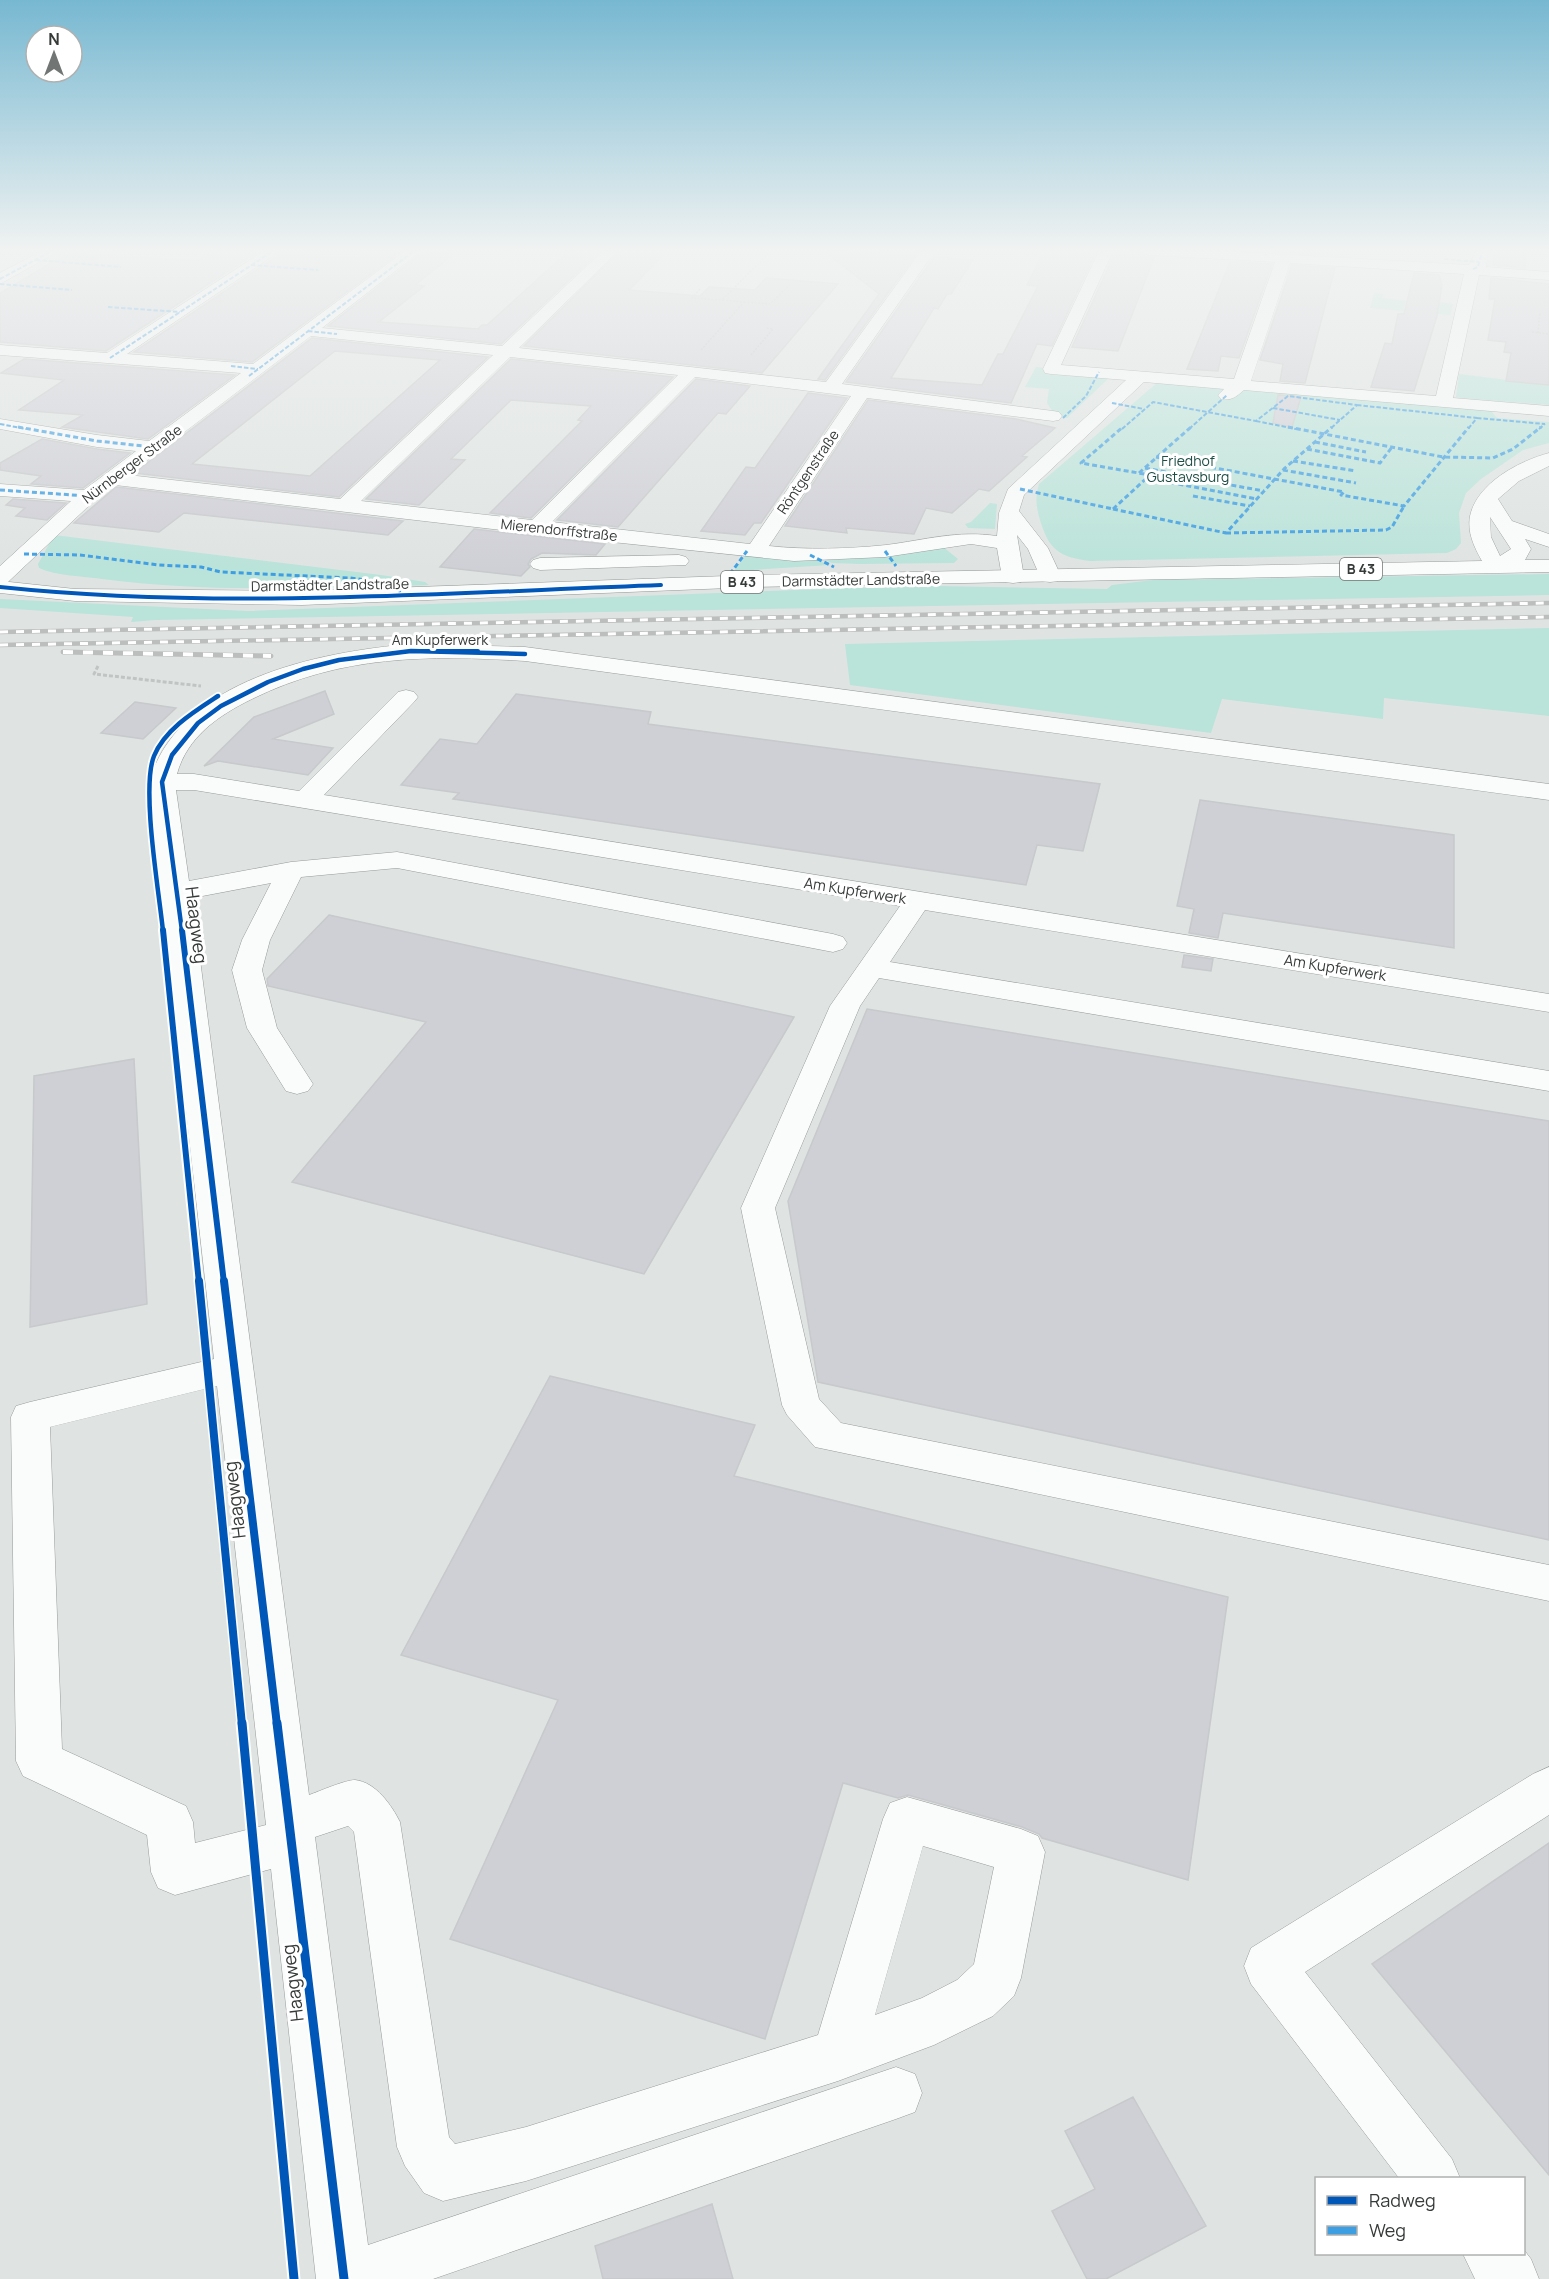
<svg xmlns="http://www.w3.org/2000/svg" width="1549" height="2279" viewBox="0 0 1549 2279" font-family="Manrope,sans-serif">
	<rect width="100%" height="100%" fill="#dfe4e3"/>
	<path fill="#bae3d9" d="M 1374,293 L 1383,294 L 1382,298 L 1406,301 L 1404,308 L 1436,311 L 1439,302 L 1453,304 L 1450,315 L 1370,308 Z
		M 1036,367 L 1112,375 L 1067,418 L 1055,415 L 1047,403 L 1049,389 L 1025,387 Z
		M 1459,374 L 1549,385 L 1549,405 L 1460,398 L 1456,397 Z
		M 1158,382 L 1490,410 L 1497,418 L 1549,422 L 1549,443 L 1523,450 L 1481,479 L 1466,493 L 1459,513 L 1461,543 L 1456,549 L 1447,553 L 1090,561 C 1059,557 1049,550 1040,520 C 1036,506 1035,498 1039,484 Z
		M 990,503 L 997,504 L 995,529 L 968,528 L 965,524 L 971,522 Z
		M 54,535 L 381,575 L 425,582 L 429,585 C 320,588 210,593 102,579 C 82,576 57,576 39,568 L 38,564 Z
		M 942,546 L 958,559 L 954,563 L 859,564 L 832,563 L 825,560 L 867,558 Z
		M 746,555 L 817,560 L 830,565 L 734,571 Z
		M 1549,574 L 1549,595 L 155,620 L 131,622 L 133,617 L 0,608 L 0,599 L 247,611 L 849,588 L 936,586 L 1107,589 L 1112,585 L 1153,580 Z
		M 1549,628 L 1549,716 L 1384,698 L 1383,719 L 1222,699 L 1211,733 L 850,685 L 845,644 Z"/>
	<path fill="#cfcfd6" stroke="#c7c9ca" stroke-width="1.5" fill-rule="evenodd" d="M 215,251 L 256,253 L 106,351 L 0,342 L 0,293 L 68,253 L 198,261 Z
		M 368,251 L 402,251 L 252,362 L 134,352 L 279,255 L 358,258 Z
		M 572,251 L 600,251 L 501,344 L 328,326 L 423,252 L 454,254 L 415,285 L 424,286 L 379,322 L 478,329 L 482,325 L 487,325 L 562,257 L 565,257 Z
		M 620,251 L 667,251 L 629,290 L 700,296 L 709,287 L 755,290 L 766,278 L 838,284 L 762,373 L 524,346 Z
		M 824,251 L 915,256 L 825,380 L 818,379 L 879,294 Z
		M 1044,251 L 1095,254 L 1052,346 L 1037,344 L 1011,403 L 846,382 L 934,257 L 973,260 L 951,294 L 947,294 L 938,309 L 934,308 L 891,378 L 982,385 L 998,354 L 1003,354 L 1038,286 L 1027,285 Z
		M 1256,251 L 1340,251 L 1338,255 Z
		M 1494,251 L 1527,251 L 1525,268 L 1493,265 Z
		M 1114,255 L 1154,258 L 1118,351 L 1072,347 Z
		M 1230,262 L 1272,264 L 1239,358 L 1221,356 L 1218,371 L 1187,369 Z
		M 1292,265 L 1335,268 L 1305,383 L 1280,381 L 1283,364 L 1260,360 Z
		M 1414,273 L 1439,275 L 1442,285 L 1437,316 L 1414,391 L 1371,387 L 1385,343 L 1392,344 L 1398,314 L 1404,314 Z
		M 1491,278 L 1549,284 L 1549,385 L 1506,381 L 1511,353 L 1504,352 L 1506,342 L 1488,340 L 1495,299 L 1489,299 Z
		M 312,338 L 488,357 L 339,497 L 134,473 ZM 335,351 L 440,360 L 310,476 L 192,464 Z
		M 24,359 L 235,375 L 148,439 L 62,427 L 83,415 L 19,410 L 64,380 L 1,373 Z
		M 511,359 L 673,377 L 531,518 L 490,513 L 582,421 L 578,420 L 591,406 L 511,400 L 451,459 L 465,460 L 419,505 L 366,499 Z
		M 696,379 L 750,386 L 726,414 L 718,413 L 618,527 L 557,520 Z
		M 808,393 L 847,398 L 761,523 L 754,523 L 745,535 L 701,531 L 746,467 L 755,468 Z
		M 1278,395 L 1301,397 L 1292,427 L 1273,423 Z
		M 868,400 L 1016,419 L 1055,428 L 1022,456 L 1027,457 L 989,491 L 979,489 L 952,513 L 926,508 L 914,534 L 846,528 L 847,533 L 785,526 Z
		M 42,439 L 97,449 L 130,453 L 83,488 L 31,484 L 41,476 L 0,470 L 0,463 Z
		M 116,487 L 403,521 L 388,535 L 184,513 L 159,532 L 74,523 Z
		M 13,499 L 66,503 L 47,520 L 16,516 L 25,508 L 6,505 Z
		M 474,529 L 535,536 L 605,544 L 596,555 L 542,553 L 531,559 L 528,564 L 530,567 L 521,576 L 440,567 Z
		M 325,691 L 334,714 L 273,739 L 333,748 L 308,775 L 218,761 L 204,766 L 254,717 Z
		M 516,694 L 651,712 L 648,724 L 1100,784 L 1083,851 L 1037,845 L 1026,885 L 453,799 L 459,793 L 401,785 L 440,739 L 477,744 Z
		M 135,702 L 176,708 L 143,739 L 101,733 Z
		M 1200,800 L 1454,835 L 1454,948 L 1223,913 L 1218,938 L 1189,933 L 1194,909 L 1177,906 Z
		M 329,915 L 794,1017 L 644,1274 L 292,1182 L 426,1022 L 268,986 L 267,979 Z
		M 1184,955 L 1213,959 L 1211,971 L 1182,967 Z
		M 867,1009 L 1549,1121 L 1549,1540 L 818,1382 L 788,1201 Z
		M 134,1059 L 147,1304 L 30,1327 L 34,1076 Z
		M 550,1376 L 755,1425 L 734,1476 L 1228,1597 L 1188,1880 L 1042,1838 L 1039,1834 L 1022,1827 L 908,1795 L 898,1798 L 843,1783 L 765,2039 L 450,1939 L 558,1700 L 401,1655 Z
		M 1549,1843 L 1549,2175 L 1372,1964 Z
		M 1133,2097 L 1206,2226 L 1106,2279 L 1087,2279 L 1052,2211 L 1095,2189 L 1065,2131 Z
		M 712,2204 L 733,2279 L 603,2279 L 595,2246 Z"/>
	<g fill="none" stroke-linecap="round" stroke-linejoin="round">
		<g stroke="#979b9a" stroke-width="1">
			<path id="minor" d="M 42,251 L 59,251 L 0,284 L 0,273 Z
				M 264,251 L 280,251 L 127,354 L 253,364 L 405,251 L 421,251 L 322,328 L 502,346 L 603,251 L 618,251 L 519,348 L 826,382 L 921,251 L 935,251 L 842,384 L 1053,411 L 1059,412 L 1062,416 L 1059,420 L 1053,421 L 867,398 L 769,546 C 807,550 848,549 886,545 C 925,540 957,530 997,536 L 999,513 L 1008,489 L 1126,380 L 1051,374 L 1045,373 L 1043,369 L 1099,251 L 1113,251 L 1061,365 L 1234,379 L 1275,262 L 1148,255 L 1141,251 L 1222,251 L 1469,265 L 1476,251 L 1488,251 L 1486,267 L 1549,272 L 1549,280 L 1479,275 L 1453,398 L 1549,406 L 1549,416 L 1244,390 C 1236,397 1231,401 1221,399 L 1218,395 L 1224,389 L 1144,382 L 1024,495 L 1019,511 L 1048,548 L 1061,576 L 1058,581 L 1050,582 L 1042,581 L 1028,549 L 1017,535 L 1024,577 L 1021,582 L 1013,583 L 1005,582 L 1002,577 L 997,548 L 971,544 L 885,557 L 794,561 L 535,534 L 115,485 L 95,500 L 8,582 L 0,583 L 0,566 L 71,501 L 0,496 L 0,484 L 84,490 L 136,451 L 97,447 L 0,429 L 0,419 L 97,435 L 149,441 L 241,373 L 0,355 L 0,345 L 107,353 ZM 1290,263 L 1464,274 L 1436,396 L 1251,381 ZM 311,336 L 493,355 L 340,499 L 128,475 ZM 510,357 L 678,375 L 532,520 L 361,501 ZM 695,377 L 851,396 L 750,544 L 552,522 Z
				M 679,555 L 686,557 L 689,561 L 686,565 L 540,570 L 533,568 L 530,564 L 533,560 L 540,558 Z
				M 411,644 L 525,647 L 1549,784 L 1549,800 L 525,661 C 428,655 341,655 252,699 C 219,715 187,737 177,774 L 194,774 L 299,791 L 398,692 L 406,690 L 414,692 L 418,697 L 414,702 L 324,795 L 1549,994 L 1549,1012 L 925,910 L 890,962 L 1549,1071 L 1549,1091 L 879,978 L 860,1006 L 775,1208 L 819,1399 L 841,1423 L 1549,1565 L 1549,1601 L 815,1447 L 787,1415 L 782,1405 L 741,1208 L 830,1006 L 900,906 L 194,790 L 176,790 L 189,881 L 291,862 L 397,852 L 833,934 L 843,937 L 847,943 L 843,949 L 833,952 L 397,868 L 301,877 L 270,940 L 262,970 L 277,1028 L 313,1084 L 308,1091 L 297,1094 L 286,1091 L 247,1028 L 232,970 L 242,940 L 271,883 L 192,898 L 309,1795 C 320,1791 345,1780 355,1780 C 376,1782 392,1806 400,1822 L 449,2137 L 455,2144 L 526,2127 L 818,2035 L 883,1819 L 890,1803 L 907,1797 L 1021,1829 L 1038,1836 L 1045,1852 L 1021,1978 L 1014,1996 L 993,2016 L 934,2045 L 838,2081 L 526,2181 L 443,2201 L 424,2193 L 405,2166 L 397,2147 L 354,1832 L 348,1826 L 315,1837 L 368,2245 L 896,2067 L 915,2074 L 922,2093 L 915,2112 L 896,2119 L 433,2279 L 316,2279 L 271,1869 L 175,1895 L 158,1888 L 151,1872 L 147,1835 L 23,1776 L 16,1761 L 11,1417 L 16,1406 L 30,1402 L 214,1359 L 149,782 C 179,679 319,652 411,644 ZM 217,1386 L 266,1825 L 195,1843 L 193,1822 L 186,1806 L 62,1749 L 50,1427 ZM 923,1846 L 994,1867 L 974,1964 L 957,1980 L 922,1998 L 875,2015 Z
				M 1549,1767 L 1549,1815 L 1305,1972 L 1452,2159 L 1460,2178 L 1399,2178 L 1251,1984 L 1244,1966 L 1251,1948 L 1533,1774 Z
				M 1524,2250 L 1531,2259 L 1539,2279 L 1475,2279 L 1463,2254 L 1524,2254 Z"/>
		</g>
		<g stroke="#979b9a" stroke-width="1">
			<path id="major" d="M 1549,453 L 1549,466 L 1519,481 L 1498,499 L 1512,521 L 1549,534 L 1549,547 L 1525,539 L 1531,549 L 1525,560 L 1549,560 L 1549,572 L 755,587 L 302,605 L 75,601 L 0,593 L 0,581 L 75,589 L 302,591 L 755,575 L 1482,561 C 1474,547 1467,532 1470,516 C 1477,483 1519,461 1549,453 ZM 1490,517 L 1511,549 L 1500,556 L 1491,537 Z"/>
		</g>
		<path stroke="#c1c4c3" stroke-width="1.5" stroke-dasharray="2 1.5" stroke-linecap="butt" d="M 700,289 L 692,298 L 722,300
			M 744,302 L 770,304 L 790,285
			M 1532,332 L 1549,334
			M 1538,333 L 1540,312
			M 701,350 L 744,302 L 722,300 L 771,251
			M 751,355 L 773,329 L 766,328"/>
		<path stroke="#c1c4c3" stroke-width="3" stroke-dasharray="4 2" stroke-linecap="butt" d="M 98,666 L 94,674 L 201,686"/>
		<use href="#minor" fill="#fafbfb" fill-rule="evenodd"/>
		<use href="#major" fill="#fafbfb" fill-rule="evenodd"/>
		<g stroke="#bcbdbd" stroke-width="4.5">
			<path id="rail-far1" d="M 0,632 L 1549,603
				M 0,645 L 1549,617"/>
		</g>
		<g stroke="#bcbdbd" stroke-width="5">
			<path id="rail" d="M 63,652 L 271,656"/>
		</g>
		<use href="#rail-far1" stroke="#fff" stroke-width="3" stroke-dasharray="8" stroke-linecap="butt"/>
		<use href="#rail" stroke="#fff" stroke-width="4" stroke-dasharray="10" stroke-linecap="butt"/>
		<path stroke="#3e9ee2" stroke-width="2" stroke-dasharray="4.5 2" stroke-linecap="butt" d="M 1265,251 L 1266,257
			M 1444,259 L 1479,262
			M 36,260 L 121,267
			M 251,265 L 318,270
			M 1473,269 L 1478,267 L 1482,251
			M 0,279 L 52,251
			M 0,284 L 72,290
			M 108,307 L 180,312
			M 308,331 L 337,334
			M 110,358 L 273,251
			M 231,366 L 258,369
			M 249,376 L 414,251
			M 1112,403 L 1144,409
			M 1357,405 L 1477,418 L 1468,429
			M 1273,408 L 1340,420
			M 1063,418 L 1086,396 L 1099,372
			M 1477,418 L 1545,424
			M 1256,421 L 1296,429
			M 0,424 L 26,429
			M 1122,429 L 1153,402 L 1256,421 L 1288,396 L 1357,405 L 1330,429
			M 1189,429 L 1227,395
			M 1539,429 L 1545,424"/>
		<path stroke="#3e9ee2" stroke-width="3" stroke-dasharray="5 3" stroke-linecap="butt" d="M 18,427 L 97,441 L 153,447
			M 1288,427 L 1443,457 L 1493,458 L 1513,449 L 1541,427
			M 1315,442 L 1366,452
			M 1307,449 L 1380,463 L 1392,447
			M 1156,457 L 1344,492 L 1341,495 L 1404,506 L 1469,427
			M 1293,461 L 1356,471
			M 1145,468 L 1193,477
			M 1283,470 L 1356,483
			M 1139,473 L 1191,427
			M 1147,478 L 1257,499
			M 1192,478 L 1264,491
			M 1020,489 L 1113,509
			M 0,490 L 88,496
			M 1193,496 L 1250,506
			M 1113,509 L 1226,533 L 1284,469 L 1332,427
			M 1113,509 L 1150,475 L 1081,463 L 1123,427
			M 1226,533 L 1386,530 L 1392,527 L 1404,506
			M 885,551 L 896,566
			M 24,554 L 80,555 L 159,565 L 201,567 L 221,572 L 350,578 L 383,582 L 401,592
			M 810,555 L 834,567
			M 730,574 L 747,551"/>
		<g stroke="#fff" stroke-width="6">
			<path id="cycleway-far4" d="M 0,587 C 219,610 442,593 661,585
				M 411,651 L 478,651"/>
		</g>
		<g stroke="#fff" stroke-width="8">
			<path id="cycleway-far3" d="M 163,931 C 159,892 141,788 154,756 C 165,729 195,711 218,696
				M 182,931 L 162,782 L 172,755 L 198,723 L 221,706 L 268,682 L 303,669 L 339,660 L 411,651 L 525,654"/>
		</g>
		<g stroke="#fff" stroke-width="10">
			<path id="cycleway-far2" d="M 163,930 L 199,1283
				M 182,930 L 224,1283"/>
		</g>
		<g stroke="#fff" stroke-width="11">
			<path id="cycleway-far1" d="M 199,1281 L 242,1725
				M 224,1281 L 277,1725"/>
		</g>
		<g stroke="#fff" stroke-width="13">
			<path id="cycleway" d="M 242,1723 L 294,2279
				M 277,1723 L 344,2279"/>
		</g>
		<use href="#cycleway-far4" stroke="#0057b8" stroke-width="4"/>
		<use href="#cycleway-far3" stroke="#0057b8" stroke-width="4.5"/>
		<use href="#cycleway-far2" stroke="#0057b8" stroke-width="6"/>
		<use href="#cycleway-far1" stroke="#0057b8" stroke-width="8"/>
		<use href="#cycleway" stroke="#0057b8" stroke-width="9"/>
	</g>
	<linearGradient id="sky" x2="0" y2="1"><stop stop-color="#77b8d1"/><stop offset="0.44" stop-color="#f1f3f2"/><stop offset="1" stop-color="#f1f3f2" stop-opacity="0"/></linearGradient>
	<rect width="1549" height="570" fill="url(#sky)"/>
	<g text-anchor="middle" stroke-width="6" stroke-linejoin="round" paint-order="stroke">
		<g font-size="14" fill="#1d4d43" stroke="#fff">
			<text x="1188" y="466">Friedhof<tspan x="1188" dy="16">Gustavsburg</tspan></text>
		</g>
		<g font-size="14" fill="#363a39" stroke="#fff">
			<text transform="translate(132 464) rotate(-37)" y="5">Nürnberger Straße</text>
			<text transform="translate(808 472) rotate(-56)" y="5">Röntgenstraße</text>
			<text transform="translate(559 530) rotate(6)" y="5">Mierendorffstraße</text>
			<text transform="translate(861 580) rotate(-1)" y="5">Darmstädter Landstraße</text>
			<text transform="translate(330 585) rotate(-1)" y="5">Darmstädter Landstraße</text>
			<text x="440" y="645">Am Kupferwerk</text>
		</g>
		<g fill="#fff" stroke="#727574" stroke-width="1.5">
			<rect x="1340" y="558" width="42" height="22" rx="4.5"/>
			<rect x="721" y="571" width="42" height="22" rx="4.5"/>
		</g>
		<g font-size="14" font-weight="bold" fill="#363a39">
			<text x="1361" y="574">B 43</text>
			<text x="742" y="587">B 43</text>
		</g>
		<g font-size="15" fill="#363a39" stroke="#fff">
			<text transform="translate(855 891) rotate(9)" y="5">Am Kupferwerk</text>
			<text transform="translate(1335 968) rotate(9)" y="5">Am Kupferwerk</text>
		</g>
		<g font-size="18" fill="#363a39" stroke="#fff">
			<text transform="translate(196 925) rotate(83)" y="6">Haagweg</text>
			<text transform="translate(235 1500) rotate(-97)" y="6">Haagweg</text>
			<text transform="translate(293 1983) rotate(-97)" y="6">Haagweg</text>
		</g>
	</g>
	<rect x="1315" y="2177" width="210" height="78" fill="#ffffff" stroke="#afb0b0" stroke-width="1.5"/>
	<rect x="1327" y="2196" width="30" height="9" fill="#0057b8" stroke="#afb0b0" stroke-width="1.5"/>
	<text x="1369" y="2207" font-size="18" fill="#363a39">Radweg</text>
	<rect x="1327" y="2226" width="30" height="9" fill="#3e9ee2" stroke="#afb0b0" stroke-width="1.5"/>
	<text x="1369" y="2237" font-size="18" fill="#363a39">Weg</text>
	<g transform="translate(54 54)"><circle r="28" fill="#ffffff" stroke="#afb0b0" stroke-width="1.5"/>
	<path d="M0-4.5L10 22L0 15L-10 22Z" fill="#717674"/>
	<text y="-9" font-size="16" font-weight="bold" text-anchor="middle" fill="#363a39">N</text>
	</g>
</svg>
